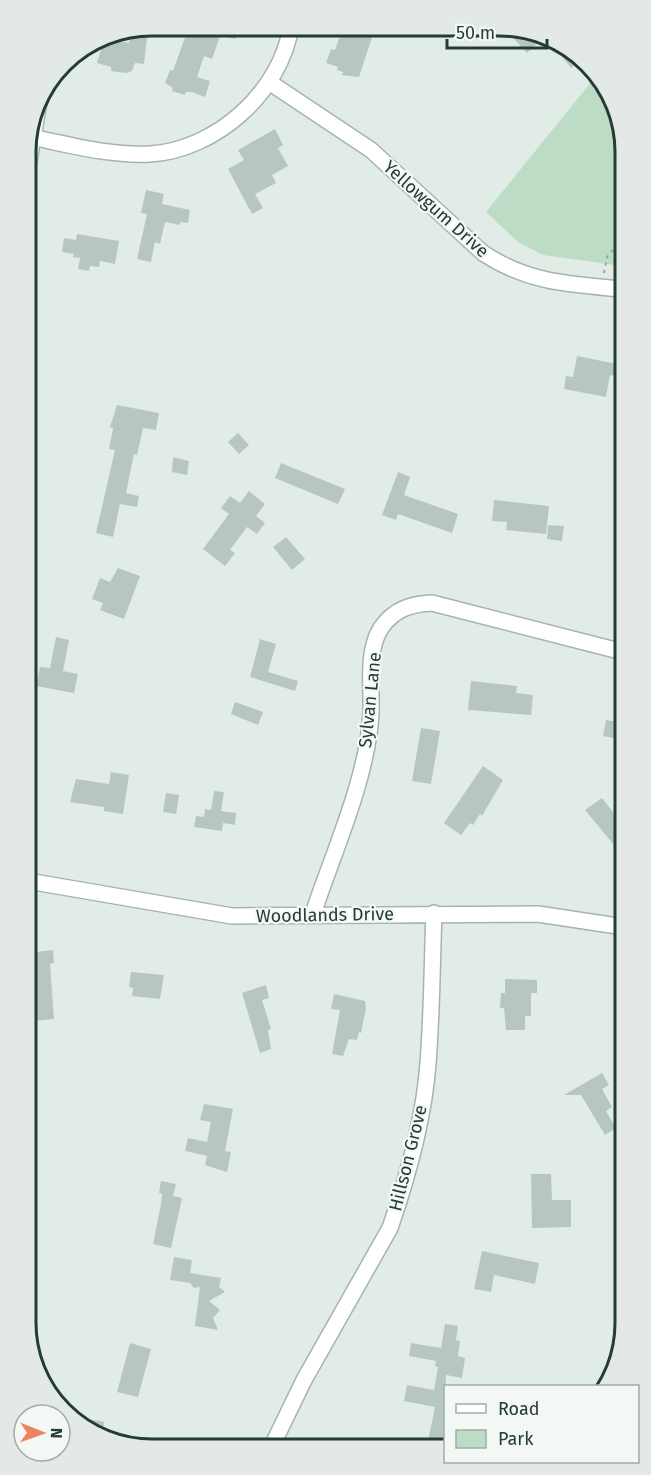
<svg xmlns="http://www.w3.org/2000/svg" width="651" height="1475" viewBox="0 0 651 1475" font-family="'Fira Sans',sans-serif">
	<rect width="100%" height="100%" fill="#e2ece7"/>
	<path fill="#bcdcc5" d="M 596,76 L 621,119 L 622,266 L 543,255 L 518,242 L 486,212 Z"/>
	<path fill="#b8c6c0" d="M 189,26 L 238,26 L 236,39 L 220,36 L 212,59 L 204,56 L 197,77 L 210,81 L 205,97 L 192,92 L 186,92 L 185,95 L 172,91 L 173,88 L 165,83 L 170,70 L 173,71 Z
		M 343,27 L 358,27 L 373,34 L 359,77 L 342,75 L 343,72 L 337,70 L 338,67 L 326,63 L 331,49 L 335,50 Z
		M 141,28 L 148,28 L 144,64 L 135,63 L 132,71 L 126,73 L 111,71 L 111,67 L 97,63 L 104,39 L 129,43 L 130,30 Z
		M 504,28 L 524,28 L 543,38 L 527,53 Z
		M 550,42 L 579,57 L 581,59 L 571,68 Z
		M 275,129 L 283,145 L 278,148 L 288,166 L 272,175 L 276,183 L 255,194 L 263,208 L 252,214 L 228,169 L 244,160 L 238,150 Z
		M 146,190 L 164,194 L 162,204 L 190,210 L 188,223 L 180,222 L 180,225 L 165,222 L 160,244 L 155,242 L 151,262 L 137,259 L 147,214 L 141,213 Z
		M 77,234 L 119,241 L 115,264 L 100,261 L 99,267 L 90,266 L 89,271 L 78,269 L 80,258 L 73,257 L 74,254 L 62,252 L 64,238 L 76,240 Z
		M 577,356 L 622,365 L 622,378 L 610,375 L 606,397 L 564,389 L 566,376 L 573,377 Z
		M 117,405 L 159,413 L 156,430 L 143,428 L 137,455 L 134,454 L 126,493 L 139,496 L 137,507 L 120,504 L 113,537 L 96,533 L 115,450 L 109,449 L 113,428 L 110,427 Z
		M 238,433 L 249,445 L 239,454 L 228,442 Z
		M 173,457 L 189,461 L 187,475 L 172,472 Z
		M 281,463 L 345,489 L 338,504 L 275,478 Z
		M 398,472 L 410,477 L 404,495 L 458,514 L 452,533 L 398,514 L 396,520 L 382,515 Z
		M 249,491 L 265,504 L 256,516 L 265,523 L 257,534 L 247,527 L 230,550 L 235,553 L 225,566 L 203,549 L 229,514 L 221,508 L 230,496 L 240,503 Z
		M 494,500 L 549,506 L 546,534 L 506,530 L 507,522 L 492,521 Z
		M 548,525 L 564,526 L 562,541 L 547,539 Z
		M 286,537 L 305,559 L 292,570 L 273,547 Z
		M 118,568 L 140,576 L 124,619 L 100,610 L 103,603 L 92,599 L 100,578 L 110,582 Z
		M 56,637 L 69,640 L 63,671 L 78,674 L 74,693 L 36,686 L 40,667 L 50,668 Z
		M 260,639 L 276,644 L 268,672 L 298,681 L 295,691 L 250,677 Z
		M 471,681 L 517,686 L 516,693 L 533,695 L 531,715 L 468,710 Z
		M 235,702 L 263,712 L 258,725 L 231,714 Z
		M 606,720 L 623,723 L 623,740 L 603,736 Z
		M 421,728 L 440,731 L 431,784 L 412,781 Z
		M 483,766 L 503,780 L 482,816 L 480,814 L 473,825 L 470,823 L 461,835 L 444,823 Z
		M 111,772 L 129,775 L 123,814 L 104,811 L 104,807 L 70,802 L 76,779 L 109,784 Z
		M 214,791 L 224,792 L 221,811 L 236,813 L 235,825 L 223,823 L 222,831 L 194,827 L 196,816 L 204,817 L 205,809 L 211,810 Z
		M 166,793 L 179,795 L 176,814 L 163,812 Z
		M 602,798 L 624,826 L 624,857 L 585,810 Z
		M 53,950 L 54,963 L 50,964 L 54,1019 L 33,1021 L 28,953 Z
		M 131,972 L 164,975 L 160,999 L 132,996 L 133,988 L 129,987 Z
		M 505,979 L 537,980 L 537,993 L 531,993 L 531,1016 L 525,1016 L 525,1030 L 506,1030 L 504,1008 L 500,1008 L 501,993 L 505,993 Z
		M 266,985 L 269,998 L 262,1000 L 271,1029 L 268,1030 L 271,1049 L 260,1053 L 242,993 Z
		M 334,994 L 365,1001 L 366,1008 L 361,1033 L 359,1032 L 357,1040 L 349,1039 L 343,1056 L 332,1054 L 340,1010 L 331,1009 Z
		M 602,1073 L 609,1085 L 602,1089 L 612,1107 L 606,1111 L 616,1128 L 605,1135 L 581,1095 L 564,1095 Z
		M 204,1104 L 233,1109 L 225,1151 L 231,1152 L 227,1172 L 205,1165 L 207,1156 L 185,1151 L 188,1138 L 207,1142 L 211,1122 L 200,1120 Z
		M 531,1174 L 551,1174 L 552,1200 L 571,1200 L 571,1227 L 532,1228 Z
		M 161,1181 L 176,1184 L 173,1196 L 182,1198 L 171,1248 L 153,1244 L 161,1204 L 162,1194 L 159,1193 Z
		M 482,1251 L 539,1263 L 535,1284 L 494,1275 L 491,1292 L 474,1289 Z
		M 174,1257 L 192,1260 L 190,1273 L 221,1278 L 219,1287 L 225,1292 L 209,1301 L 220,1310 L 213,1318 L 218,1330 L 195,1326 L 200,1287 L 194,1288 L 190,1283 L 170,1280 Z
		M 445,1324 L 458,1326 L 456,1340 L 460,1341 L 458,1356 L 465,1358 L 462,1378 L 446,1375 L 444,1446 L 427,1446 L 435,1407 L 404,1401 L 407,1385 L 434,1390 L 438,1367 L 435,1366 L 436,1361 L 409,1356 L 411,1343 L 441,1348 Z
		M 130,1343 L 151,1349 L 138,1397 L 117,1392 Z
		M 72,1416 L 104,1422 L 102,1435 L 71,1419 Z"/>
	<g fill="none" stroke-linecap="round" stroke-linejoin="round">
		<g stroke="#a5b4ae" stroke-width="18">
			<path id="street" d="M 269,82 L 371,150 L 483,253 C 528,283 569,284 622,289
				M 31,137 C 71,145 109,156 150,154 C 216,150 281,92 291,26
				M 28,881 L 232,916 L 538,914 L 624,927
				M 313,914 C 333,853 368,777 371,713 C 372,687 366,651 381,628 C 394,609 411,604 432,603 L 623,652
				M 272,1446 L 304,1380 L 390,1228 C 408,1176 424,1119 428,1063 C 432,1013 432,963 434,913"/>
		</g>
		<g stroke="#a1b7af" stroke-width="21">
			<path id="secondary" d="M 26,169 L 38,99"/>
		</g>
		<path stroke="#84aea1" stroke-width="2" stroke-dasharray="3 4.5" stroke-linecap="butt" d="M 604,273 L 607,257 L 622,239"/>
		<use href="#street" stroke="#fff" stroke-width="15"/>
		<use href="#secondary" stroke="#fff" stroke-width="18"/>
	</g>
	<g text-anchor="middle" stroke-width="4.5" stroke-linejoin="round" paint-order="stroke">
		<g font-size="18" fill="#233c35" stroke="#f3f8f5">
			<text transform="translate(436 209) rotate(42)" y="6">Yellowgum Drive</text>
			<text transform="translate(370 700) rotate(-84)" y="6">Sylvan Lane</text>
			<text transform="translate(325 915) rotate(-1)" y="6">Woodlands Drive</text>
			<text transform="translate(408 1158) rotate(-76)" y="6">Hillson Grove</text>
		</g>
	</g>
	<path d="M0 0H651V1475H0ZM152 36H499A116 116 0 0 1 615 152V1323A116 116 0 0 1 499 1439H152A116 116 0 0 1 36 1323V152A116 116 0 0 1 152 36Z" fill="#e2e9e6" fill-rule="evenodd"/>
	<path fill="none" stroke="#233c35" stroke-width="3" d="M152 36H499A116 116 0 0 1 615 152V1323A116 116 0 0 1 499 1439H152A116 116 0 0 1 36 1323V152A116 116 0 0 1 152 36Z"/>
	<rect x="444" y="1385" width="195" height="78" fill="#f3f8f5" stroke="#a0ada8" stroke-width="1.5"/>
	<rect x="456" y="1404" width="30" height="9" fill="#ffffff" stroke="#a0ada8" stroke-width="1.5"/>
	<text x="498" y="1415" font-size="18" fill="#233c35">Road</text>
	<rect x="456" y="1430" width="30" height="18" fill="#bcdcc5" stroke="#a0ada8" stroke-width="1.5"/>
	<text x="498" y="1445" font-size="18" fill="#233c35">Park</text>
	<g transform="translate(42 1433) rotate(91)"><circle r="28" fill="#f3f8f5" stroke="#a0ada8" stroke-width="1.5"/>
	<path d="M0-4.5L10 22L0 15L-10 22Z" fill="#eb8460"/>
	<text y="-9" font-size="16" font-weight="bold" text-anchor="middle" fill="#233c35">N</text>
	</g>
	<path d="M447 39v9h100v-9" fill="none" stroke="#233c35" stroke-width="3"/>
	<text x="456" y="39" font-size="18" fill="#233c35" stroke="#f3f8f5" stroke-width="4.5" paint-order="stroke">50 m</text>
</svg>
